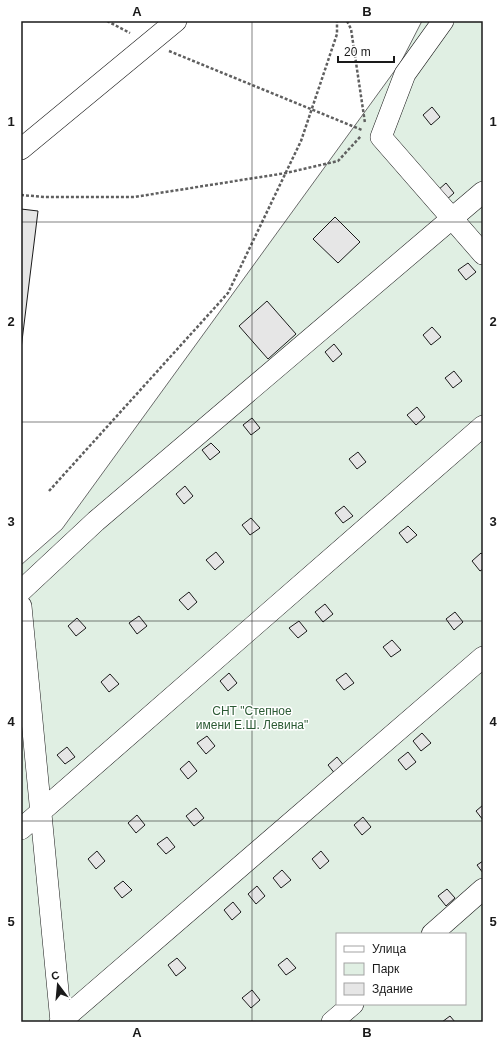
<svg xmlns="http://www.w3.org/2000/svg" width="504" height="1043" viewBox="0 0 504 1043" font-family="Helvetica,sans-serif">
	<rect width="100%" height="100%" fill="#fff"/>
	<path fill="#e0efe3" stroke="#6a6a6a" fill-rule="evenodd" d="M 422,21 L 483,21 L 483,1022 L 21,1022 L 21,565 L 62,529 L 401,62 ZM 337,934 L 465,934 L 465,1004 L 337,1004 Z"/>
	<path fill="#e6e6e6" stroke="#1a1a1a" d="M 432,107 L 440,117 L 431,125 L 423,115 Z
		M 446,183 L 454,193 L 445,201 L 437,191 Z
		M 21,209 L 38,211 L 21,349 Z
		M 335,217 L 360,242 L 338,263 L 313,239 Z
		M 468,263 L 476,272 L 466,280 L 458,270 Z
		M 267,301 L 296,334 L 268,359 L 239,326 Z
		M 432,327 L 441,337 L 431,345 L 423,335 Z
		M 334,344 L 342,354 L 333,362 L 325,352 Z
		M 454,371 L 462,381 L 453,388 L 445,378 Z
		M 417,407 L 425,417 L 416,425 L 407,415 Z
		M 252,418 L 260,428 L 251,435 L 243,425 Z
		M 211,443 L 220,452 L 210,460 L 202,450 Z
		M 358,452 L 366,462 L 357,469 L 349,459 Z
		M 185,486 L 193,496 L 184,504 L 176,494 Z
		M 344,506 L 353,516 L 343,523 L 335,513 Z
		M 251,518 L 260,528 L 250,535 L 242,525 Z
		M 408,526 L 417,535 L 407,543 L 399,533 Z
		M 216,552 L 224,562 L 215,570 L 206,560 Z
		M 481,553 L 483,555 L 483,569 L 480,571 L 472,561 Z
		M 189,592 L 197,602 L 188,610 L 179,600 Z
		M 325,604 L 333,614 L 323,622 L 315,612 Z
		M 455,612 L 463,622 L 454,630 L 446,619 Z
		M 139,616 L 147,626 L 137,634 L 129,623 Z
		M 77,618 L 86,628 L 76,636 L 68,626 Z
		M 299,621 L 307,631 L 298,638 L 289,628 Z
		M 392,640 L 401,650 L 391,657 L 383,647 Z
		M 229,673 L 237,683 L 228,691 L 220,681 Z
		M 346,673 L 354,683 L 344,690 L 336,680 Z
		M 110,674 L 119,684 L 109,692 L 101,682 Z
		M 422,733 L 431,743 L 421,751 L 413,741 Z
		M 207,736 L 215,746 L 206,754 L 197,743 Z
		M 67,747 L 75,757 L 65,764 L 57,755 Z
		M 408,752 L 416,762 L 406,770 L 398,760 Z
		M 337,757 L 345,767 L 336,775 L 328,765 Z
		M 189,761 L 197,771 L 188,779 L 180,769 Z
		M 483,805 L 483,820 L 476,811 Z
		M 196,808 L 204,818 L 194,826 L 186,816 Z
		M 137,815 L 145,825 L 136,833 L 128,823 Z
		M 363,817 L 371,827 L 362,835 L 354,825 Z
		M 167,837 L 175,847 L 166,854 L 157,844 Z
		M 97,851 L 105,861 L 96,869 L 88,859 Z
		M 321,851 L 329,861 L 320,869 L 312,859 Z
		M 483,861 L 483,873 L 477,865 Z
		M 282,870 L 291,880 L 281,888 L 273,878 Z
		M 123,881 L 132,890 L 122,898 L 114,888 Z
		M 257,886 L 265,896 L 256,904 L 248,894 Z
		M 447,889 L 455,898 L 446,906 L 438,896 Z
		M 233,902 L 241,912 L 232,920 L 224,910 Z
		M 177,958 L 186,968 L 176,976 L 168,965 Z
		M 287,958 L 296,968 L 286,975 L 278,965 Z
		M 252,990 L 260,1000 L 251,1008 L 242,998 Z
		M 450,1016 L 455,1022 L 442,1022 Z"/>
	<g fill="none" stroke-linecap="round" stroke-linejoin="round">
		<g stroke="#1a1a1a" stroke-width="22">
			<path id="minor" d="M 443,21 L 405,74 L 381,137 L 483,254
				M 21,149 L 176,21
				M 21,591 L 96,521 L 483,192
				M 21,606 L 61,1022
				M 21,829 L 483,426
				M 432,934 L 483,889
				M 60,1022 L 483,657
				M 332,1022 L 353,1004"/>
		</g>
		<path stroke="#5f5f5f" stroke-width="2.5" stroke-dasharray="3 2" stroke-linecap="butt" d="M 107,21 L 130,33
			M 347,21 L 351,29 L 365,123
			M 169,51 L 362,130
			M 21,195 L 45,197 L 134,197 L 286,173 L 338,161 L 361,136
			M 49,491 L 228,293 L 301,141 L 337,34 L 337,21"/>
		<use href="#minor" stroke="#fff" stroke-width="21"/>
	</g>
	<path fill="none" stroke="#1a1a1a" stroke-width="1" stroke-opacity="0.55" d="M 252,21 L 252,1022M 21,222 L 483,222M 21,422 L 483,422M 21,621 L 483,621M 21,821 L 483,821"/>
	<g text-anchor="middle" stroke-width="3" stroke-linejoin="round" paint-order="stroke">
		<g font-size="12" fill="#2b5a34" stroke="#fff">
			<text x="252" y="715">СНТ "Степное<tspan x="252" dy="14">имени Е.Ш. Левина"</tspan></text>
		</g>
	</g>
	<rect width="504" height="1043" fill="none" stroke="#ffffff" stroke-width="44"/>
	<rect x="336" y="933" width="130" height="72" fill="#ffffff" stroke="#a3a3a3"/>
	<rect x="344" y="946" width="20" height="6" fill="#ffffff" stroke="#a3a3a3"/>
	<text x="372" y="953" font-size="12" fill="#1a1a1a">Улица</text>
	<rect x="344" y="963" width="20" height="12" fill="#e0efe3" stroke="#a3a3a3"/>
	<text x="372" y="973" font-size="12" fill="#1a1a1a">Парк</text>
	<rect x="344" y="983" width="20" height="12" fill="#e6e6e6" stroke="#a3a3a3"/>
	<text x="372" y="993" font-size="12" fill="#1a1a1a">Здание</text>
	<g transform="translate(58 985) rotate(344)" stroke="#ffffff" stroke-width="3" paint-order="stroke">
	<path d="M0-3L7 15L0 10L-7 15Z" fill="#1a1a1a"/>
	<text y="-6" font-size="11" font-weight="bold" text-anchor="middle" fill="#1a1a1a">С</text>
	</g>
	<path d="M338 56v6h56v-6" fill="none" stroke="#1a1a1a" stroke-width="2"/>
	<text x="344" y="56" font-size="12" fill="#1a1a1a" stroke="#ffffff" stroke-width="3" paint-order="stroke">20 m</text>
	<rect x="22" y="22" width="460" height="999" fill="none" stroke="#1a1a1a" stroke-width="1.5"/>
	<g font-size="13" text-anchor="middle" font-weight="bold" fill="#1a1a1a">
		<text x="137" y="16">A</text>
		<text x="367" y="16">B</text>
		<text x="11" y="126">1</text>
		<text x="493" y="126">1</text>
		<text x="11" y="326">2</text>
		<text x="493" y="326">2</text>
		<text x="11" y="526">3</text>
		<text x="493" y="526">3</text>
		<text x="11" y="726">4</text>
		<text x="493" y="726">4</text>
		<text x="11" y="926">5</text>
		<text x="493" y="926">5</text>
		<text x="137" y="1037">A</text>
		<text x="367" y="1037">B</text>
	</g>
</svg>
